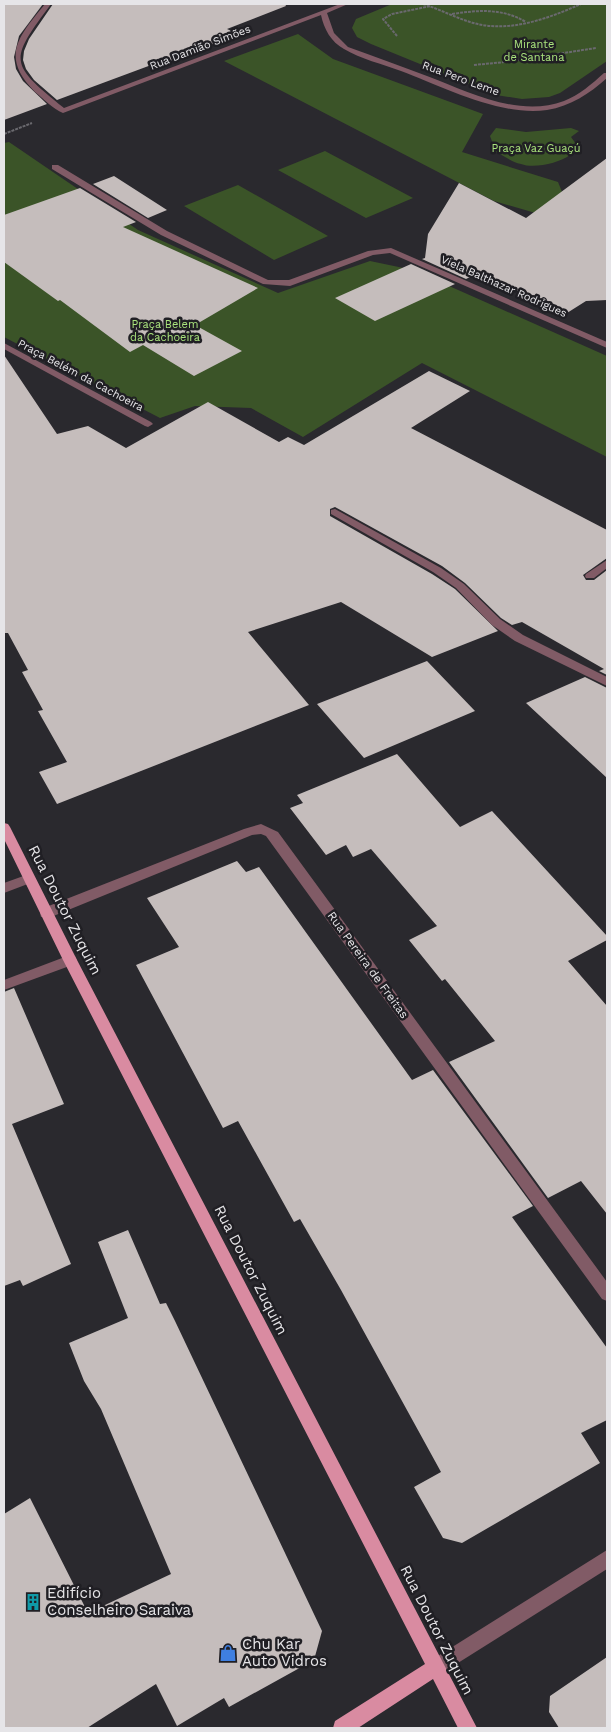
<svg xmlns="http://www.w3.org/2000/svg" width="611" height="1732" viewBox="0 0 611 1732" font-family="'Work Sans',sans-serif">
	<rect width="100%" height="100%" fill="#2a292e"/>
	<path fill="#3b5428" d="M 392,4 L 607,4 L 607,61 L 560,93 L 549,97 L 522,99 L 496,95 L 371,44 L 357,37 L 352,28 L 356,19 Z
		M 298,34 L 333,59 L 483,114 L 462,152 L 558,182 L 571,214 L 556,219 L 494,201 L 224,61 Z
		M 496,128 L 526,132 L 571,128 L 579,131 L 571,137 L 576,144 L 570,149 L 570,155 C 559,163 534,169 521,164 C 512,162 504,156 496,152 L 490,136 Z
		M 9,142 L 138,230 L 278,293 L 370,261 L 413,270 L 607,356 L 607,457 L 422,363 L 303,437 L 251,408 L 195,406 L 160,418 L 4,337 L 4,143 Z
		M 325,151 L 413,198 L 366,218 L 278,170 Z
		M 238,185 L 328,236 L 274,260 L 184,206 Z"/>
	<path fill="#c5bdbc" d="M 4,4 L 43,4 L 19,36 L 14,57 L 16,69 L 23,81 L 47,104 L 4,120 Z
		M 53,4 L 285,4 L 286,6 L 227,29 L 238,34 L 166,63 L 162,61 L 57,100 L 34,80 L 26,69 L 23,60 L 24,51 L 29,39 Z
		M 607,158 L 607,300 L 586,301 L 567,313 L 478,273 L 466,279 L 422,259 L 425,258 L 428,234 L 459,183 L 526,218 Z
		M 114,176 L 167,210 L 148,218 L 93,184 Z
		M 80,188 L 136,222 L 123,227 L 258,288 L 195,325 L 242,351 L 194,376 L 143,345 L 130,352 L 60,300 L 58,301 L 4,262 L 4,215 Z
		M 411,264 L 455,284 L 375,321 L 335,298 Z
		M 4,355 L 57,434 L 88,426 L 126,448 L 208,402 L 279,442 L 288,437 L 304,445 L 429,371 L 470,391 L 411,428 L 607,530 L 607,558 L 583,575 L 586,580 L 594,580 L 607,570 L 607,675 L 599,671 L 604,669 L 522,622 L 512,625 L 501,618 L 465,583 L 442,566 L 335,507 L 330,509 L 330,516 L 432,574 L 455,589 L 498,631 L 432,657 L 341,602 L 248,632 L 309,705 L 57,804 L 39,772 L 67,762 L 38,711 L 43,710 L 22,672 L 28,670 L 8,633 L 4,633 Z
		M 427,661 L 475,711 L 364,758 L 317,704 Z
		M 585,677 L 607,688 L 607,778 L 526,703 Z
		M 397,754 L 460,827 L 492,811 L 607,936 L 607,940 L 568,961 L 607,1006 L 607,1214 L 581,1181 L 548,1198 L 449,1062 L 495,1041 L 445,979 L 442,981 L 409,940 L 437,926 L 371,849 L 353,857 L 346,845 L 326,855 L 290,808 L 303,803 L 297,795 Z
		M 237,861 L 246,872 L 259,867 L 412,1080 L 433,1070 L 533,1206 L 512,1217 L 607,1348 L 607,1420 L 581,1433 L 600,1463 L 462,1543 L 443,1538 L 414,1487 L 441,1472 L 341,1290 L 300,1219 L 294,1222 L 238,1121 L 223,1128 L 136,965 L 179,947 L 147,898 Z
		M 14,988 L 64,1104 L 12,1124 L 71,1264 L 23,1286 L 20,1280 L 4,1286 L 4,992 Z
		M 128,1230 L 160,1304 L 166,1303 L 175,1321 L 322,1631 L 314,1660 L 229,1707 L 224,1698 L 177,1726 L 156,1684 L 87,1728 L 4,1728 L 4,1514 L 30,1498 L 88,1613 L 171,1574 L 101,1409 L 84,1381 L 69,1343 L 128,1318 L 98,1242 Z
		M 607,1657 L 607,1728 L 559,1728 L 549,1712 L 550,1696 Z"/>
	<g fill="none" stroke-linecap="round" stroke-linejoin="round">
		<path stroke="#6a696e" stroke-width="2" stroke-dasharray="3 1" stroke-linecap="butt" d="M 423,4 C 439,9 454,17 470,22 C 507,34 547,19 581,4
			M 452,14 C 479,10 502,8 526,22
			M 397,36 L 383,19 L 392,14 L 431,6
			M 474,65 L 505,62 L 596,48
			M 4,134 L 32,123"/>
		<path fill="#815b66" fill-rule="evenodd" d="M 45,4 L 51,4 C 9,61 8,63 64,108 L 340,4 L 348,4 L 327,13 L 334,33 L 348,47 C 375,57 401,66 427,76 C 469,92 519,118 564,101 C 579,95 592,84 604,73 L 607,73 L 607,78 C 589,94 571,106 547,110 C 502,117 443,87 401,71 C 382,64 361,59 344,49 C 331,42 324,29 321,15 L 63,113 C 53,109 44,99 35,92 C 0,57 18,37 45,4 Z
			M 52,165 L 58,165 L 167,231 L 268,280 L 289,280 L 368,251 L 391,248 L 607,342 L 607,348 L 390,253 L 373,255 L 290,286 L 263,284 L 161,235 L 52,169 Z
			M 4,343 L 151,422 L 153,424 L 148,427 L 145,426 L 4,349 Z
			M 335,509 L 441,568 L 464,584 L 500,619 L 523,635 L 607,677 L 607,686 L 515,641 L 492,625 L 456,588 L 433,572 L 331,514 L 331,510 Z
			M 607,560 L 607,568 L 594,578 L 586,578 L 585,576 L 586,574 Z
			M 261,824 L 278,832 L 607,1282 L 607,1301 L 602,1299 L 266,836 L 261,834 L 252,835 L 51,917 L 41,917 L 40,913 L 41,909 L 244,829 Z
			M 29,874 L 33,876 L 35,879 L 33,882 L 4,893 L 4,883 Z
			M 70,955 L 75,956 L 77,960 L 75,964 L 4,990 L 4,980 Z
			M 607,1550 L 607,1569 L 442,1673 L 436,1676 L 430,1673 L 427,1667 L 430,1661 Z"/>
		<path fill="#d98ba1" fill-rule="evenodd" d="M 4,823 L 8,824 L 10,827 L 77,960 L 477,1728 L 458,1728 L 433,1679 L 358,1728 L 333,1728 L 335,1721 L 425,1664 L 63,960 L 4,839 Z"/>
	</g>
	<defs>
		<g id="building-bare" transform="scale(1.35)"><path d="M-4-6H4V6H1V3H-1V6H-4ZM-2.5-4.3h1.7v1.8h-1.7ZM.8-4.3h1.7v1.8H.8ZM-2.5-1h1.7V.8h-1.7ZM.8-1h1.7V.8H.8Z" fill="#0f9aa8" stroke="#201f24" stroke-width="2.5" paint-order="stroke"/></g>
		<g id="shop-bare" transform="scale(1.35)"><path d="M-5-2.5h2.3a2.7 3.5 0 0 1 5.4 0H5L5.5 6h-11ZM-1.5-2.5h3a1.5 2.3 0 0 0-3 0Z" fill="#3f7fe0" stroke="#201f24" stroke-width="2.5" paint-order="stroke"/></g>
	</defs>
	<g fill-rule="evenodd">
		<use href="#building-bare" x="33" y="1602"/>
		<use href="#shop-bare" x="228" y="1653"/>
	</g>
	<g text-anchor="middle" stroke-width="5" stroke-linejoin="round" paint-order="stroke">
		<g font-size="11" fill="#aae47d" stroke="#201f24">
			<text x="534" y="48">Mirante<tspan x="534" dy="13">de Santana</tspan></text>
			<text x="536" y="152">Praça Vaz Guaçú</text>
			<text x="165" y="328">Praça Belem<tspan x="165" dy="13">da Cachoeira</tspan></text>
		</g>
		<g font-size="11" fill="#e6e5e8" stroke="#201f24">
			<text transform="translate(200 47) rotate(-21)" y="4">Rua Damião Simões</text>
			<text transform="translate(461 78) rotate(20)" y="4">Rua Pero Leme</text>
			<text transform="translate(504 286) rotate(24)" y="4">Viela Balthazar Rodrigues</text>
			<text transform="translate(81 375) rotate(28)" y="4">Praça Belém da Cachoeira</text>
		</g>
		<g font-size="12" fill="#e6e5e8" stroke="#201f24">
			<text transform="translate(368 965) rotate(54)" y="4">Rua Pereira de Freitas</text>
		</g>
		<g font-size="15" fill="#e6e5e8" stroke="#201f24">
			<text transform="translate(65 910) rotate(63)" y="5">Rua Doutor Zuquim</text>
			<text transform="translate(251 1270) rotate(63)" y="5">Rua Doutor Zuquim</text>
			<text transform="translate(437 1630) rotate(63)" y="5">Rua Doutor Zuquim</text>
		</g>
		<g font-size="15" fill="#e6e5e8" stroke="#201f24" text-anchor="start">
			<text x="47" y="1598">Edifício<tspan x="47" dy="17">Conselheiro Saraiva</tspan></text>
			<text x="242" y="1649">Chu Kar<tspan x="242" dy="17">Auto Vidros</tspan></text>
		</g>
	</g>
	<rect width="611" height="1732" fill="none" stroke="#e6e5e8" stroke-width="10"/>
</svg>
